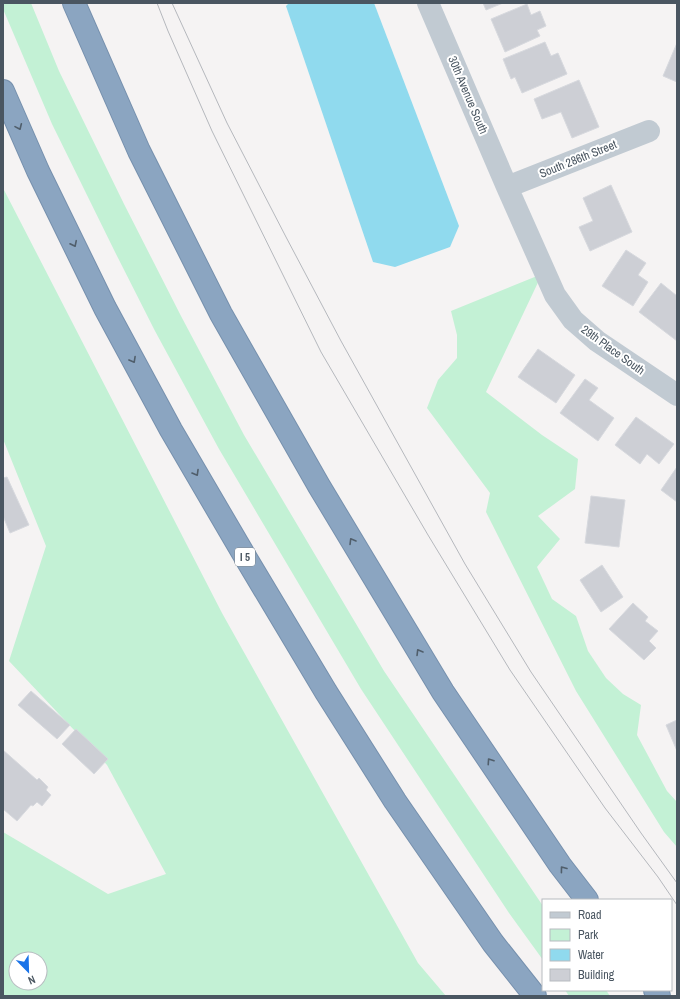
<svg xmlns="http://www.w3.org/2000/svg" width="680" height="999" viewBox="0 0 680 999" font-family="'Archivo Narrow',sans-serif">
	<rect width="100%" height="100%" fill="#f5f3f3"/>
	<path fill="#c3f1d5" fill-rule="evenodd" d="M 3,3 L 31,3 L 59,71 L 124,204 L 181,316 L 244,435 L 384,671 L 543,906 L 543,960 L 509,913 L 361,689 L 219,449 L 155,331 L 115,252 L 52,124 L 3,9 Z
		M 3,188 L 222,613 L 418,963 L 446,996 L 3,996 L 3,832 L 108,894 L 166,874 L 107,765 L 9,661 L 46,546 L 3,439 ZM 16,959 L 40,959 L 40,983 L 16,983 Z
		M 542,274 L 486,392 L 542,435 L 578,459 L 575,489 L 538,516 L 560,539 L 537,567 L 552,599 L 576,616 L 588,651 L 606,678 L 623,694 L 641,705 L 637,735 L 667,791 L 677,802 L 677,847 L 664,832 L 576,691 L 486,512 L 490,493 L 427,408 L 438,380 L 457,358 L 457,335 L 451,311 Z
		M 565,990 L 606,990 L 610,996 L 569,996 Z"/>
	<path fill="#90daee" d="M 289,3 L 374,3 L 459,226 L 450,247 L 395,267 L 373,262 L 286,6 Z"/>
	<path fill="#cdcfd5" stroke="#d7d9de" d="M 483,3 L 503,3 L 486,10 Z
		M 527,4 L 531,15 L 540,11 L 546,26 L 537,30 L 540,36 L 505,52 L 491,19 Z
		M 545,42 L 551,56 L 558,53 L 567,74 L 522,93 L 515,77 L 511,79 L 503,59 Z
		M 677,43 L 677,82 L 663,76 Z
		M 579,80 L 599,127 L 572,138 L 561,112 L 542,119 L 534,99 Z
		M 611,185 L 632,232 L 590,251 L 579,227 L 593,221 L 583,198 Z
		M 626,250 L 646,263 L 638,275 L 648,282 L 633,306 L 602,286 Z
		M 661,283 L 677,296 L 677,308 L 676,310 L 677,311 L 677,341 L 639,312 Z
		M 538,349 L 575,375 L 556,403 L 518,377 Z
		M 585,379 L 598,388 L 589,400 L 614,418 L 598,441 L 560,413 Z
		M 636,417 L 674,444 L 659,464 L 647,454 L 640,464 L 615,445 Z
		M 677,467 L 677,502 L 661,490 Z
		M 7,477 L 29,525 L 10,533 L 3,516 L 3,478 Z
		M 591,496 L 625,500 L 619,547 L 585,543 Z
		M 602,565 L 623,597 L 601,612 L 580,580 Z
		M 633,603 L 648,617 L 645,621 L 658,631 L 649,641 L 656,648 L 644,660 L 609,629 Z
		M 31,691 L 70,725 L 57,739 L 18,705 Z
		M 677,720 L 677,751 L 666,725 Z
		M 76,729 L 108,759 L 94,774 L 62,744 Z
		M 3,750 L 37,780 L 39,778 L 48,787 L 46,790 L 51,795 L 42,806 L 37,802 L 33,806 L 31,805 L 17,821 L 3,809 Z"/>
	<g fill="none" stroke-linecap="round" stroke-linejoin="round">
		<g stroke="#7690ad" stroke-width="24">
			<path id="highway" d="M 74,3 L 139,151 L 221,314 L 319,486 L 443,692 L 560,865 L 587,900
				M 3,91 L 38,171 L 105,308 L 171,430 L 247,560 L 326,692 L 395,801 L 493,943 L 535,996
				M 655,990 L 659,996"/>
		</g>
		<path stroke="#c1cad2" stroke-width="22" d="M 428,3 L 507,187 L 555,295 L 573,320 L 597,341 L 677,395
			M 507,187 L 649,131"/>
		<use href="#highway" stroke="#8ba5c1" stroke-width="22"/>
		<path stroke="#b5b8bd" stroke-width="1" d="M 157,3 L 168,31 L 212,131 L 321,352 L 428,535 L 510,670 L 605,808 L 658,877 L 677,905
			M 172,3 L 227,123 L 286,237 L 341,341 L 465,564 L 531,672 L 641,833 L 677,883"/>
	</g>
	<defs><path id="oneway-chevron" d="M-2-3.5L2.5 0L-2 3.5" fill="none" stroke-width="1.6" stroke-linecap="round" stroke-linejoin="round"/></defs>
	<g stroke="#505e6b">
		<use href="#oneway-chevron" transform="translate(19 127) rotate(66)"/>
		<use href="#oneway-chevron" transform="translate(74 244) rotate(64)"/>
		<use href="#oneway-chevron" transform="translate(133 360) rotate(61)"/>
		<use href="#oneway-chevron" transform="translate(196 473) rotate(60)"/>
		<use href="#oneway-chevron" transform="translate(352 541) rotate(-121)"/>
		<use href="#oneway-chevron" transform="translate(419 652) rotate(-121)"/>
		<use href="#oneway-chevron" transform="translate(490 761) rotate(-124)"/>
		<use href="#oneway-chevron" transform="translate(563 869) rotate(-127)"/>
	</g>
	<g text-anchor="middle" stroke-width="4" stroke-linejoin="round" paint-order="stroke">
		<rect fill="#fff" stroke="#808990" stroke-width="1" x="235" y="548" width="20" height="18" rx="3"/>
		<g font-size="11" font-weight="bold" fill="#4a5661">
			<text x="245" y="561">I 5</text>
		</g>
		<g font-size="12" fill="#4a5661" stroke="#fff">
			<text transform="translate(468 95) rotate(67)" y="4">30th Avenue South</text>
			<text transform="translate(578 159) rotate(-22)" y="4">South 286th Street</text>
			<text transform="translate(613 350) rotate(36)" y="4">29th Place South</text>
		</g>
	</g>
	<rect width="680" height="999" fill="none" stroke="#4a5661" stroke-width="8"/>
	<rect x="542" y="899" width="130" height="92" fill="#ffffff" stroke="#b7bbc0"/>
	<rect x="550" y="912" width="20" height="6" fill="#c1cad2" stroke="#b7bbc0"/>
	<text x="578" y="919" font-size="12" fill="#4a5661">Road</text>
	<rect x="550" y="929" width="20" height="12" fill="#c3f1d5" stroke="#b7bbc0"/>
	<text x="578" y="939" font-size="12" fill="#4a5661">Park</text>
	<rect x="550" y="949" width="20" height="12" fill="#90daee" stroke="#b7bbc0"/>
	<text x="578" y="959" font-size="12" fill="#4a5661">Water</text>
	<rect x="550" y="969" width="20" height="12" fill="#cdcfd5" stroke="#b7bbc0"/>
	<text x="578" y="979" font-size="12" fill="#4a5661">Building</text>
	<g transform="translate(28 971) rotate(157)"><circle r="19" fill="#ffffff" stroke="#b7bbc0"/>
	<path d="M0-3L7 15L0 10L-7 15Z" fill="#1a73e8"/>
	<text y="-6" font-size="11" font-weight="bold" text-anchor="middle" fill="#4a5661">N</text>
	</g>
</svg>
